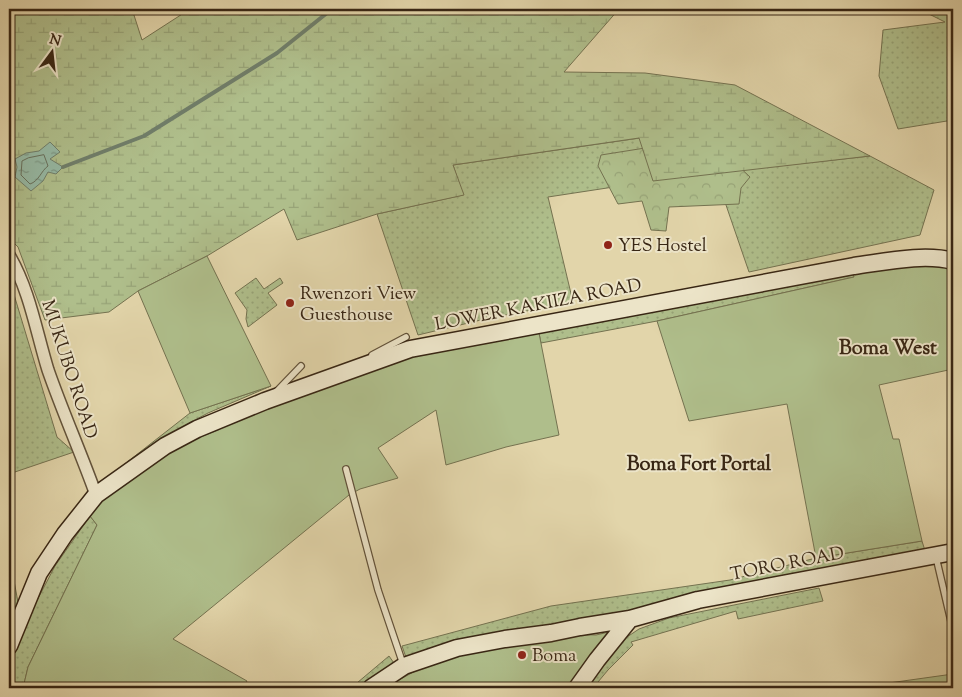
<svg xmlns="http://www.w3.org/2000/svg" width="962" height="697" viewBox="0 0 962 697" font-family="'Sorts Mill Goudy',serif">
	<defs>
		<pattern id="grass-dots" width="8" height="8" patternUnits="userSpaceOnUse" patternTransform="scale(1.25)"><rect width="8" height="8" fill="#afbe8b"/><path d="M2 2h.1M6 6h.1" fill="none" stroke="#97a377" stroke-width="1.8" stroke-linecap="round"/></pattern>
		<pattern id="forest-crowns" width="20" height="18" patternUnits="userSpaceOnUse" patternTransform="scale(1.25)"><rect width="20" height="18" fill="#afbe8b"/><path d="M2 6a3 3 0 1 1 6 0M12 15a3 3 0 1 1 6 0" fill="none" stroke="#97a377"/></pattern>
		<pattern id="wetland-marsh" width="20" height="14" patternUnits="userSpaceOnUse" patternTransform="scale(1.25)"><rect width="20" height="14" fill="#afbe8b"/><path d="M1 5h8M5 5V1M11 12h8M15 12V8" fill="none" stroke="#97a377"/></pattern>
		<pattern id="water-ripples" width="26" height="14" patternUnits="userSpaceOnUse" patternTransform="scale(1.25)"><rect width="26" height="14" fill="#96b9a4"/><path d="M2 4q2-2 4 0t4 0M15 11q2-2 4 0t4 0" fill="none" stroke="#7b9684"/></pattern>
	</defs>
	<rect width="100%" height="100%" fill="#e2d5aa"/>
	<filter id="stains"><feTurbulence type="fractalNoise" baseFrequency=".004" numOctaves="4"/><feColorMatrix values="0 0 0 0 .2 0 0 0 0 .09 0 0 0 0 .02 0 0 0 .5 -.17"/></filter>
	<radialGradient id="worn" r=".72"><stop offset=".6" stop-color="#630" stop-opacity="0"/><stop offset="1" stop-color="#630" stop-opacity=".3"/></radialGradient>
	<path fill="url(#grass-dots)" stroke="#747250" d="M 929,9 L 953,9 L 953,120 L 898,129 L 879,76 L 883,30 L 945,22 L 929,14 Z
		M 640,138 L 645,148 L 653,181 L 548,197 L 573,302 L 485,319 L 418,335 L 377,214 L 463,195 L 453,165 Z
		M 870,156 L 934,190 L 920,235 L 749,272 L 715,173 Z
		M 852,269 L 854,277 L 657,321 L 541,343 L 538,328 Z
		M 9,278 L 57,437 L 74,452 L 9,474 Z
		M 256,278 L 264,289 L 280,278 L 283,283 L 268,293 L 277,305 L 248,327 L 246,319 L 247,310 L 235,293 Z
		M 271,386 L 208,413 L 191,422 L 108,477 L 190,413 Z
		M 90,516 L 97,525 L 28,667 L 23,688 L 9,688 L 9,664 L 22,629 L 55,566 Z
		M 922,541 L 926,554 L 408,663 L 402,646 L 551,606 L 730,580 L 816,558 Z
		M 9,553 L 19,608 L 9,622 Z
		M 819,588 L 823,601 L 738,619 L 736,611 L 631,642 L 633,645 L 608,670 L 593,688 L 581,688 L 599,663 L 627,637 L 639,629 L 669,618 Z
		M 389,656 L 396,666 L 363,688 L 351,688 Z"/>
	<path fill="url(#forest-crowns)" stroke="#747250" d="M 645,148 L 732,160 L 750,177 L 741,188 L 739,204 L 669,207 L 666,231 L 651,230 L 642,201 L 618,204 L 598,166 L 601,155 Z"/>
	<path fill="url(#wetland-marsh)" stroke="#747250" d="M 9,9 L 132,9 L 142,40 L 190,9 L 619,9 L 564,72 L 645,73 L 735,85 L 870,156 L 653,181 L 639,138 L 453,165 L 464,195 L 377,214 L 297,240 L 284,209 L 207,256 L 138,291 L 109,312 L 45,320 L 18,247 L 9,238 Z"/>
	<path fill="#afbe8b" stroke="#747250" d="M 207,256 L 271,386 L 190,413 L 138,291 Z
		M 939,264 L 953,267 L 953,369 L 879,385 L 893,439 L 899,439 L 922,541 L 816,558 L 787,404 L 689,421 L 657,321 L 854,277 L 852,269 Z
		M 538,328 L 559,435 L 506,447 L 446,465 L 436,410 L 378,448 L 398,478 L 360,489 L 349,495 L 173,639 L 247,681 L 243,688 L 23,688 L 28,667 L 97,525 L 90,516 L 99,501 L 172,448 L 218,430 L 255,408 L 425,351 Z
		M 622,629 L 577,688 L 384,688 L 452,651 L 557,634 L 596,635 Z
		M 953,674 L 953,688 L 853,688 Z"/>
	<path fill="url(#water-ripples)" stroke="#707e6a" d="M 50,142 L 60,152 L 50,159 L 63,167 L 56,174 L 48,172 L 43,181 L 31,191 L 15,177 L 17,167 L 15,159 L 26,153 L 39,151 Z"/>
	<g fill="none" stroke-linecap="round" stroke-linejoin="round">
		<path stroke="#67705c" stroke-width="1" d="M 44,155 L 48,166 C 41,171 39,181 30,184 L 21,175 L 22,161 L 28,158 Z"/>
		<path stroke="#707e6a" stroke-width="4" d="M 63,167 L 144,136 L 277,53 L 332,9"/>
		<g stroke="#62523a" stroke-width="8">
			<path id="service" d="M 372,355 L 406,337
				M 276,392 L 301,366
				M 346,469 L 378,590 L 403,664
				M 936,557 L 953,630"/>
		</g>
		<g stroke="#62523a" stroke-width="14">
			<path id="minor" d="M 9,255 C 30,291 36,331 48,370 C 63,413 81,453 96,495"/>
		</g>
		<g stroke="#382614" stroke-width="19">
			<path id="secondary" d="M 9,646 L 39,573 L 65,534 L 96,495 L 165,446 L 197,429 L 265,401 L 410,349 L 854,266 C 884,262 924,253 953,261
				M 371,688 L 404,666 L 457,648 L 505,639 L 551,633 L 580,627 L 630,619 L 698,600 L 953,552
				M 577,688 L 597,660 L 630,619"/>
		</g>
		<use href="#service" stroke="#ece4c8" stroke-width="5.5"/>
		<use href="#minor" stroke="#ece4c8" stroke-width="11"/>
		<use href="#secondary" stroke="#ece4c8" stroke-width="16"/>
	</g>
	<g fill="#8f2418" stroke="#ece4c8" stroke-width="2">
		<circle cx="608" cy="245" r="5"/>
		<circle cx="290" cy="303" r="5"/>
		<circle cx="522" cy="655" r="5"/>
	</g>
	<g text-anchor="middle" stroke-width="4" stroke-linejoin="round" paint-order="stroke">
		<g font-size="18" fill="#382614" stroke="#ece4c8" text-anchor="start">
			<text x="618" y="251">YES Hostel</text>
			<text x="300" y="299">Rwenzori View<tspan x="300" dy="21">Guesthouse</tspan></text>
			<text x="532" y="661">Boma</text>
		</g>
		<g font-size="18" fill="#382614" stroke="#ece4c8">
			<text transform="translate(538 304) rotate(-11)" y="6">LOWER KAKIIZA ROAD</text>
			<text transform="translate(70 369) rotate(72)" y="6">MUKUBO ROAD</text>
			<text transform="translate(787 563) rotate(-11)" y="6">TORO ROAD</text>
		</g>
		<g font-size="20" font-weight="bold" fill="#382614" stroke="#ece4c8">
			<text x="888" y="354">Boma West</text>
			<text x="699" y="470">Boma Fort Portal</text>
		</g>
	</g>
	<rect width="962" height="697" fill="none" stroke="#e2d5aa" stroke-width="30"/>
	<rect x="10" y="10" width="942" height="677" fill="none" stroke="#382614" stroke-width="2.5"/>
	<rect x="15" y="15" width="932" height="667" fill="none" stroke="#382614"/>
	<g transform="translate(52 52) rotate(15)" stroke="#ece4c8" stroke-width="4" paint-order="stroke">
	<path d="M0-4L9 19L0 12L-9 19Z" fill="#382614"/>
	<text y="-8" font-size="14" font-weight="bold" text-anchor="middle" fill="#382614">N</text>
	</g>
	<rect width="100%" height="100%" filter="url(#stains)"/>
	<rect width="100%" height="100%" fill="url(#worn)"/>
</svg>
